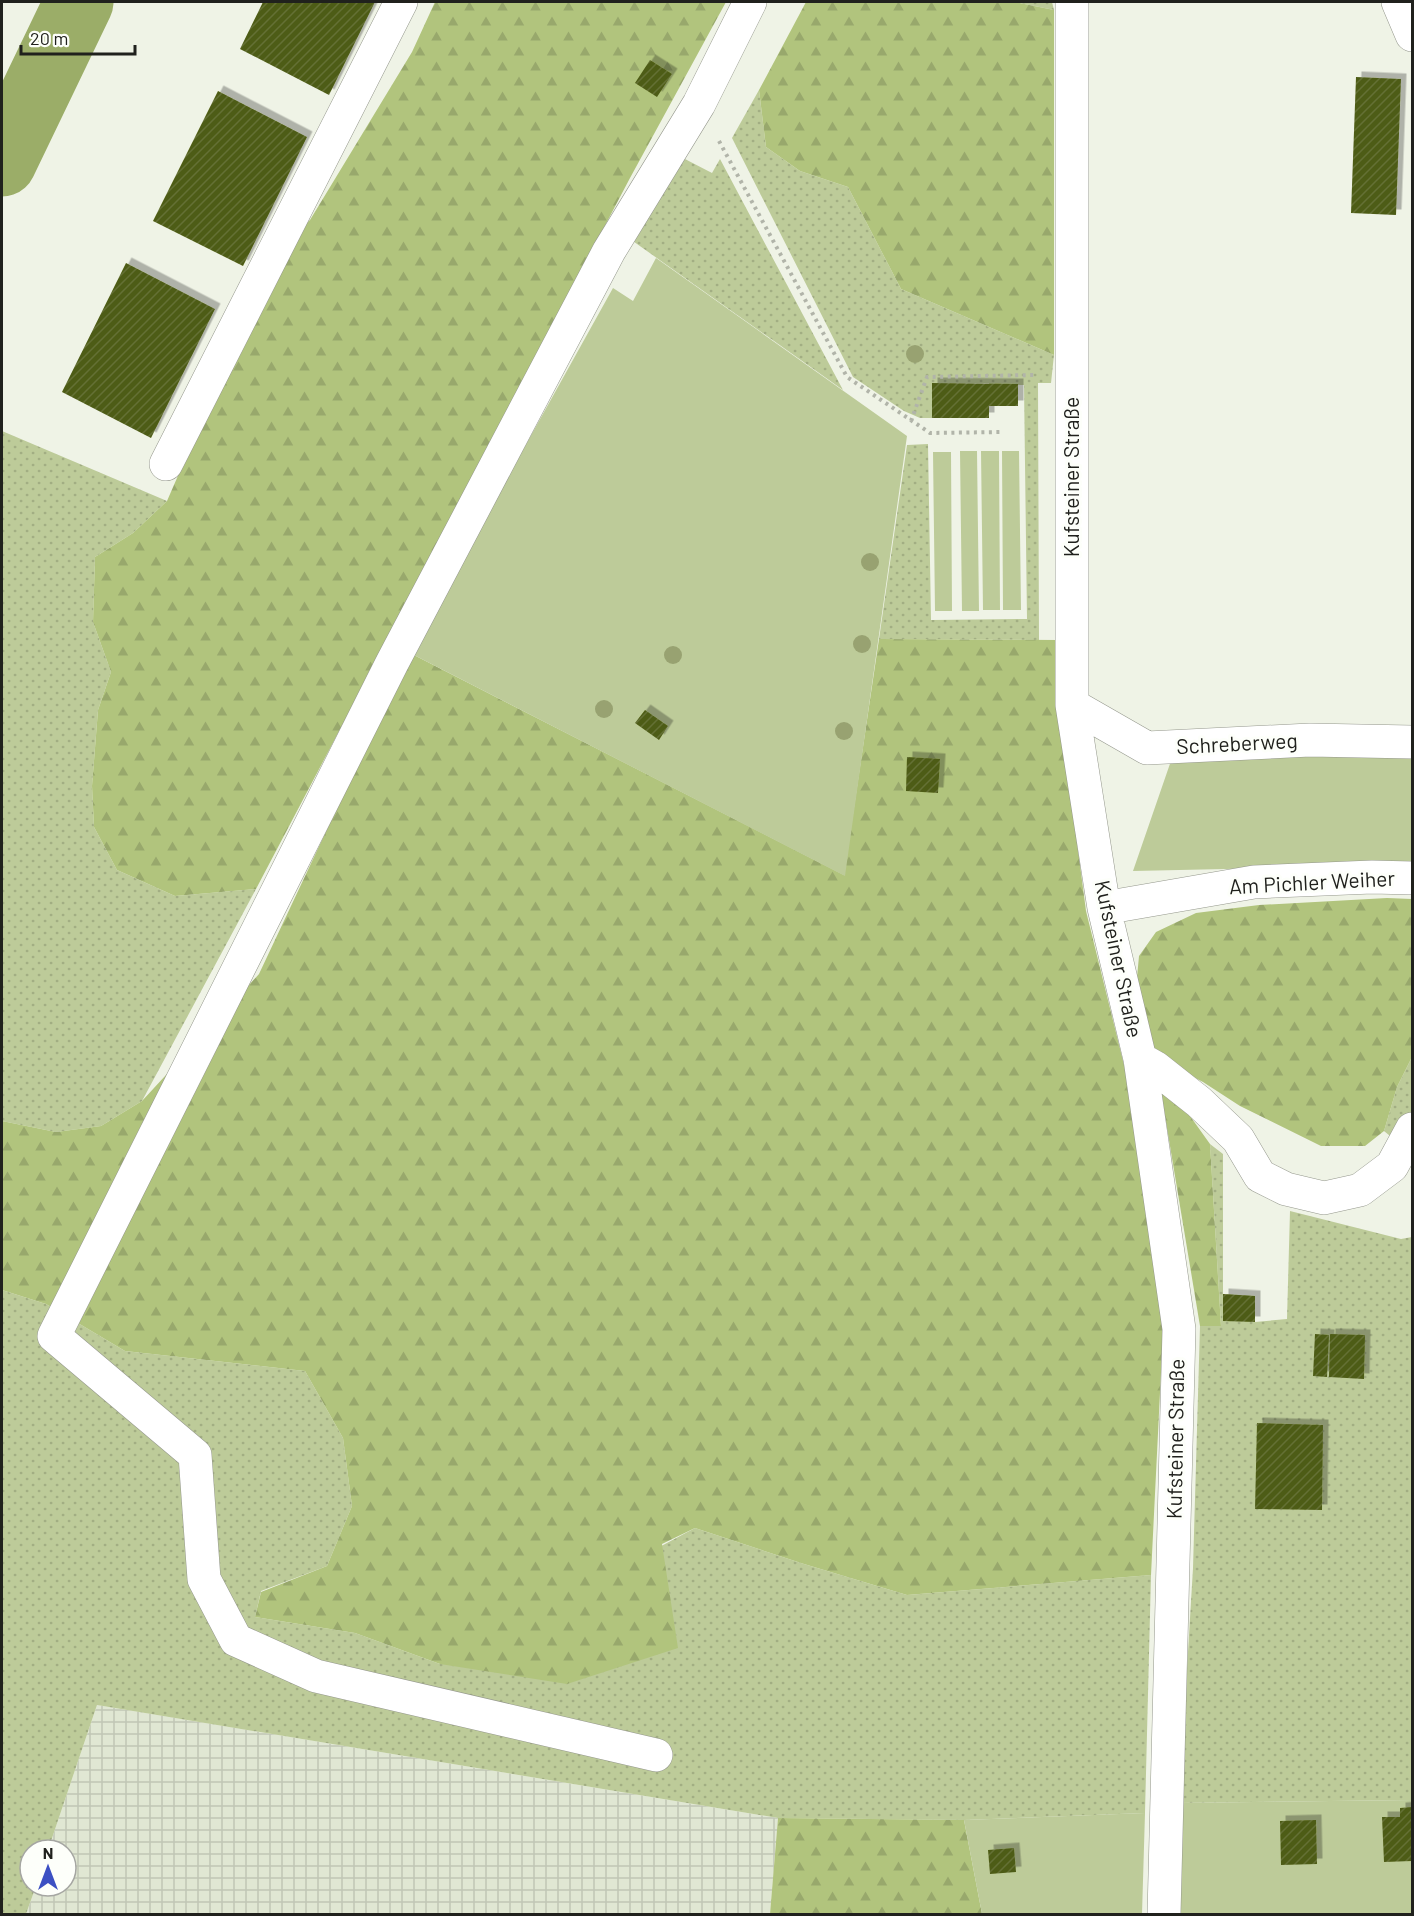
<svg xmlns="http://www.w3.org/2000/svg" width="1414" height="1916" viewBox="0 0 1414 1916" font-family="Barlow,sans-serif">
	<defs>
		<pattern id="industrial-grid" width="8" height="8" patternUnits="userSpaceOnUse" patternTransform="scale(1.5)"><rect width="8" height="8" fill="#e0e7d3"/><path d="M0 4h8M4 0v8" fill="none" stroke="#c0c6b5"/></pattern>
		<pattern id="grass-dots" width="8" height="8" patternUnits="userSpaceOnUse" patternTransform="scale(1.5)"><rect width="8" height="8" fill="#bdcb99"/><path d="M2 2h.1M6 6h.1" fill="none" stroke="#a2ae83" stroke-width="1.8" stroke-linecap="round"/></pattern>
		<pattern id="forest-firs" width="22" height="20" patternUnits="userSpaceOnUse" patternTransform="scale(1.5)"><rect width="22" height="20" fill="#b1c47d"/><path d="M5 1l3.5 6h-7zM16 11l3.5 6h-7z" fill="#98a86c"/></pattern>
		<pattern id="building-hatch" width="6" height="6" patternUnits="userSpaceOnUse" patternTransform="scale(1.5)"><rect width="6" height="6" fill="#4e5c15"/><path d="M-1 1l2-2M0 6l6-6M5 7l2-2" fill="none" stroke="#646f36"/></pattern>
		<filter id="shadow"><feDropShadow dx="5.5" dy="-5.5" stdDeviation="0" flood-color="#0004"/></filter>
	</defs>
	<rect width="100%" height="100%" fill="#eff3e6"/>
	<path fill="url(#industrial-grid)" d="M 97,1705 L 778,1818 L 770,1914 L 26,1914 L 36,1886 L 66,1886 L 66,1850 L 48,1850 Z"/>
	<path fill="url(#grass-dots)" d="M 1015,2 L 1052,2 L 1054,10 Z
		M 759,90 L 766,147 L 800,171 L 848,187 L 901,289 L 1054,355 L 1051,383 L 1038,383 L 1039,640 L 879,639 L 907,445 L 928,444 L 931,620 L 1027,619 L 1024,385 L 989,385 L 989,383 L 932,383 L 932,418 L 920,418 L 904,411 L 853,377 L 732,138 Z
		M 681,157 L 712,173 L 720,159 L 843,390 L 630,239 Z
		M 2,431 L 167,501 L 133,533 L 95,557 L 93,622 L 111,672 L 98,710 L 92,786 L 94,827 L 117,870 L 175,896 L 256,889 L 142,1101 L 101,1126 L 56,1132 L 2,1121 Z
		M 1412,1057 L 1412,1154 L 1384,1131 L 1397,1087 Z
		M 1210,1144 L 1223,1154 L 1223,1294 L 1255,1296 L 1255,1322 L 1287,1319 L 1290,1211 L 1401,1239 L 1412,1237 L 1412,1800 L 1179,1803 L 1193,1568 L 1200,1326 L 1221,1326 Z
		M 2,1290 L 46,1304 L 125,1351 L 305,1371 L 343,1438 L 352,1506 L 327,1566 L 261,1591 L 255,1617 L 355,1633 L 440,1664 L 695,1528 L 804,1564 L 907,1595 L 1151,1575 L 1145,1813 L 964,1820 L 778,1818 L 97,1705 L 48,1850 L 30,1850 L 30,1886 L 36,1886 L 26,1914 L 2,1914 Z"/>
	<path fill="url(#forest-firs)" d="M 435,2 L 726,2 L 630,178 L 256,889 L 175,896 L 117,870 L 94,827 L 92,786 L 98,710 L 111,672 L 93,622 L 95,557 L 133,533 L 167,501 L 207,409 L 290,238 L 310,220 L 412,52 Z
		M 806,2 L 1015,2 L 1054,10 L 1054,355 L 901,289 L 848,187 L 800,171 L 766,147 L 759,90 Z
		M 879,639 L 1059,640 L 1059,704 L 1086,911 L 1126,1073 L 1163,1332 L 1151,1575 L 907,1595 L 804,1564 L 695,1528 L 662,1544 L 678,1648 L 567,1684 L 440,1664 L 355,1633 L 255,1617 L 261,1592 L 327,1566 L 352,1506 L 343,1438 L 305,1371 L 125,1351 L 46,1304 L 2,1290 L 2,1121 L 56,1132 L 101,1126 L 142,1101 L 259,974 L 410,653 L 844,875 Z
		M 1387,898 L 1412,899 L 1412,1057 L 1397,1087 L 1384,1131 L 1365,1146 L 1321,1146 L 1240,1106 L 1203,1082 L 1170,1065 L 1153,1051 L 1136,988 L 1139,956 L 1156,932 L 1196,913 L 1259,905 Z
		M 1160,1086 L 1185,1109 L 1210,1144 L 1221,1326 L 1200,1326 Z
		M 778,1818 L 964,1820 L 982,1914 L 770,1914 Z"/>
	<path fill="#bdcb99" d="M 656,258 L 907,436 L 845,876 L 410,653 L 613,288 L 633,301 Z
		M 960,451 L 977,451 L 979,611 L 962,611 Z
		M 981,451 L 999,451 L 1000,610 L 983,610 Z
		M 1002,451 L 1019,451 L 1021,610 L 1003,610 Z
		M 933,452 L 951,452 L 952,611 L 935,611 Z
		M 1412,746 L 1412,865 L 1133,871 L 1173,755 Z
		M 1412,1800 L 1412,1914 L 1174,1914 L 1179,1803 Z
		M 1145,1813 L 1142,1914 L 982,1914 L 964,1820 Z"/>
	<g fill="none" stroke-linecap="round" stroke-linejoin="round">
		<path stroke="#9bad68" stroke-width="69" d="M 2,162 L 79,2"/>
	</g>
	<path fill="url(#building-hatch)" filter="url(#shadow)" d="M 263,2 L 375,2 L 329,95 L 240,49 Z
		M 650,60 L 672,74 L 657,97 L 635,83 Z
		M 1356,77 L 1401,79 L 1396,215 L 1351,213 Z
		M 218,91 L 307,137 L 243,266 L 153,221 Z
		M 126,263 L 215,309 L 151,438 L 62,392 Z
		M 932,383 L 1018,384 L 1018,406 L 989,406 L 989,418 L 932,418 Z
		M 645,710 L 668,726 L 659,740 L 635,723 Z
		M 907,757 L 940,759 L 938,793 L 906,791 Z
		M 1223,1294 L 1255,1296 L 1255,1322 L 1223,1321 Z
		M 1315,1334 L 1329,1335 L 1327,1377 L 1313,1376 Z
		M 1330,1334 L 1365,1335 L 1364,1379 L 1329,1377 Z
		M 1257,1423 L 1323,1425 L 1322,1510 L 1255,1509 Z
		M 1412,1807 L 1412,1861 L 1384,1862 L 1382,1817 L 1400,1817 L 1400,1808 Z
		M 1316,1820 L 1317,1864 L 1281,1865 L 1280,1821 Z
		M 1014,1848 L 1016,1872 L 990,1874 L 988,1850 Z"/>
	<g fill="none" stroke-linecap="round" stroke-linejoin="round">
		<g stroke="#95988d" stroke-width="34">
			<path id="minor" d="M 1072,2 L 1072,705 L 1104,908 L 1140,1059 L 1179,1329 L 1164,1914
				M 1398,2 L 1412,35
				M 166,464 L 401,2
				M 1072,705 L 1147,748 L 1310,740 L 1412,742
				M 1104,908 L 1254,882 L 1372,877 L 1412,878
				M 1140,1059 L 1156,1068 L 1199,1102 L 1238,1139 L 1260,1176 L 1286,1189 L 1324,1198 L 1360,1190 L 1392,1166 L 1412,1129
				M 656,1755 L 316,1676 L 236,1640 L 204,1579 L 195,1455 L 54,1336 L 392,663 L 609,251 L 699,104 L 750,2"/>
		</g>
		<path stroke="#b1b4a9" stroke-width="4" stroke-dasharray="3 4.5" stroke-linecap="butt" d="M 719,141 L 847,377 L 930,433 L 1002,432
			M 911,421 L 927,377 L 1035,375"/>
		<use href="#minor" stroke="#fff" stroke-width="33"/>
	</g>
	<g fill="#98a271">
		<circle cx="915" cy="354" r="9"/>
		<circle cx="870" cy="562" r="9"/>
		<circle cx="862" cy="644" r="9"/>
		<circle cx="673" cy="655" r="9"/>
		<circle cx="604" cy="709" r="9"/>
		<circle cx="844" cy="731" r="9"/>
	</g>
	<g text-anchor="middle" stroke-width="6" stroke-linejoin="round" paint-order="stroke">
		<g font-size="21" fill="#20211d" stroke="#fdfffa">
			<text transform="translate(1072 477) rotate(-90)" y="7">Kufsteiner Straße</text>
			<text transform="translate(1237 744) rotate(-3)" y="7">Schreberweg</text>
			<text transform="translate(1312 883) rotate(-3)" y="7">Am Pichler Weiher</text>
			<text transform="translate(1118 959) rotate(78)" y="7">Kufsteiner Straße</text>
			<text transform="translate(1176 1439) rotate(-89)" y="7">Kufsteiner Straße</text>
		</g>
	</g>
	<rect width="1414" height="1916" fill="none" stroke="#20211d" stroke-width="6"/>
	<g transform="translate(48 1868)"><circle r="28" fill="#fdfffa" stroke="#a5a6a2" stroke-width="1.5"/>
	<path d="M0-4.5L10 22L0 15L-10 22Z" fill="#3c50c3"/>
	<text y="-9" font-size="16" font-weight="bold" text-anchor="middle" fill="#20211d">N</text>
	</g>
	<path d="M21 45v9h114v-9" fill="none" stroke="#20211d" stroke-width="3"/>
	<text x="30" y="45" font-size="18" fill="#20211d" stroke="#fdfffa" stroke-width="4.5" paint-order="stroke">20 m</text>
</svg>
